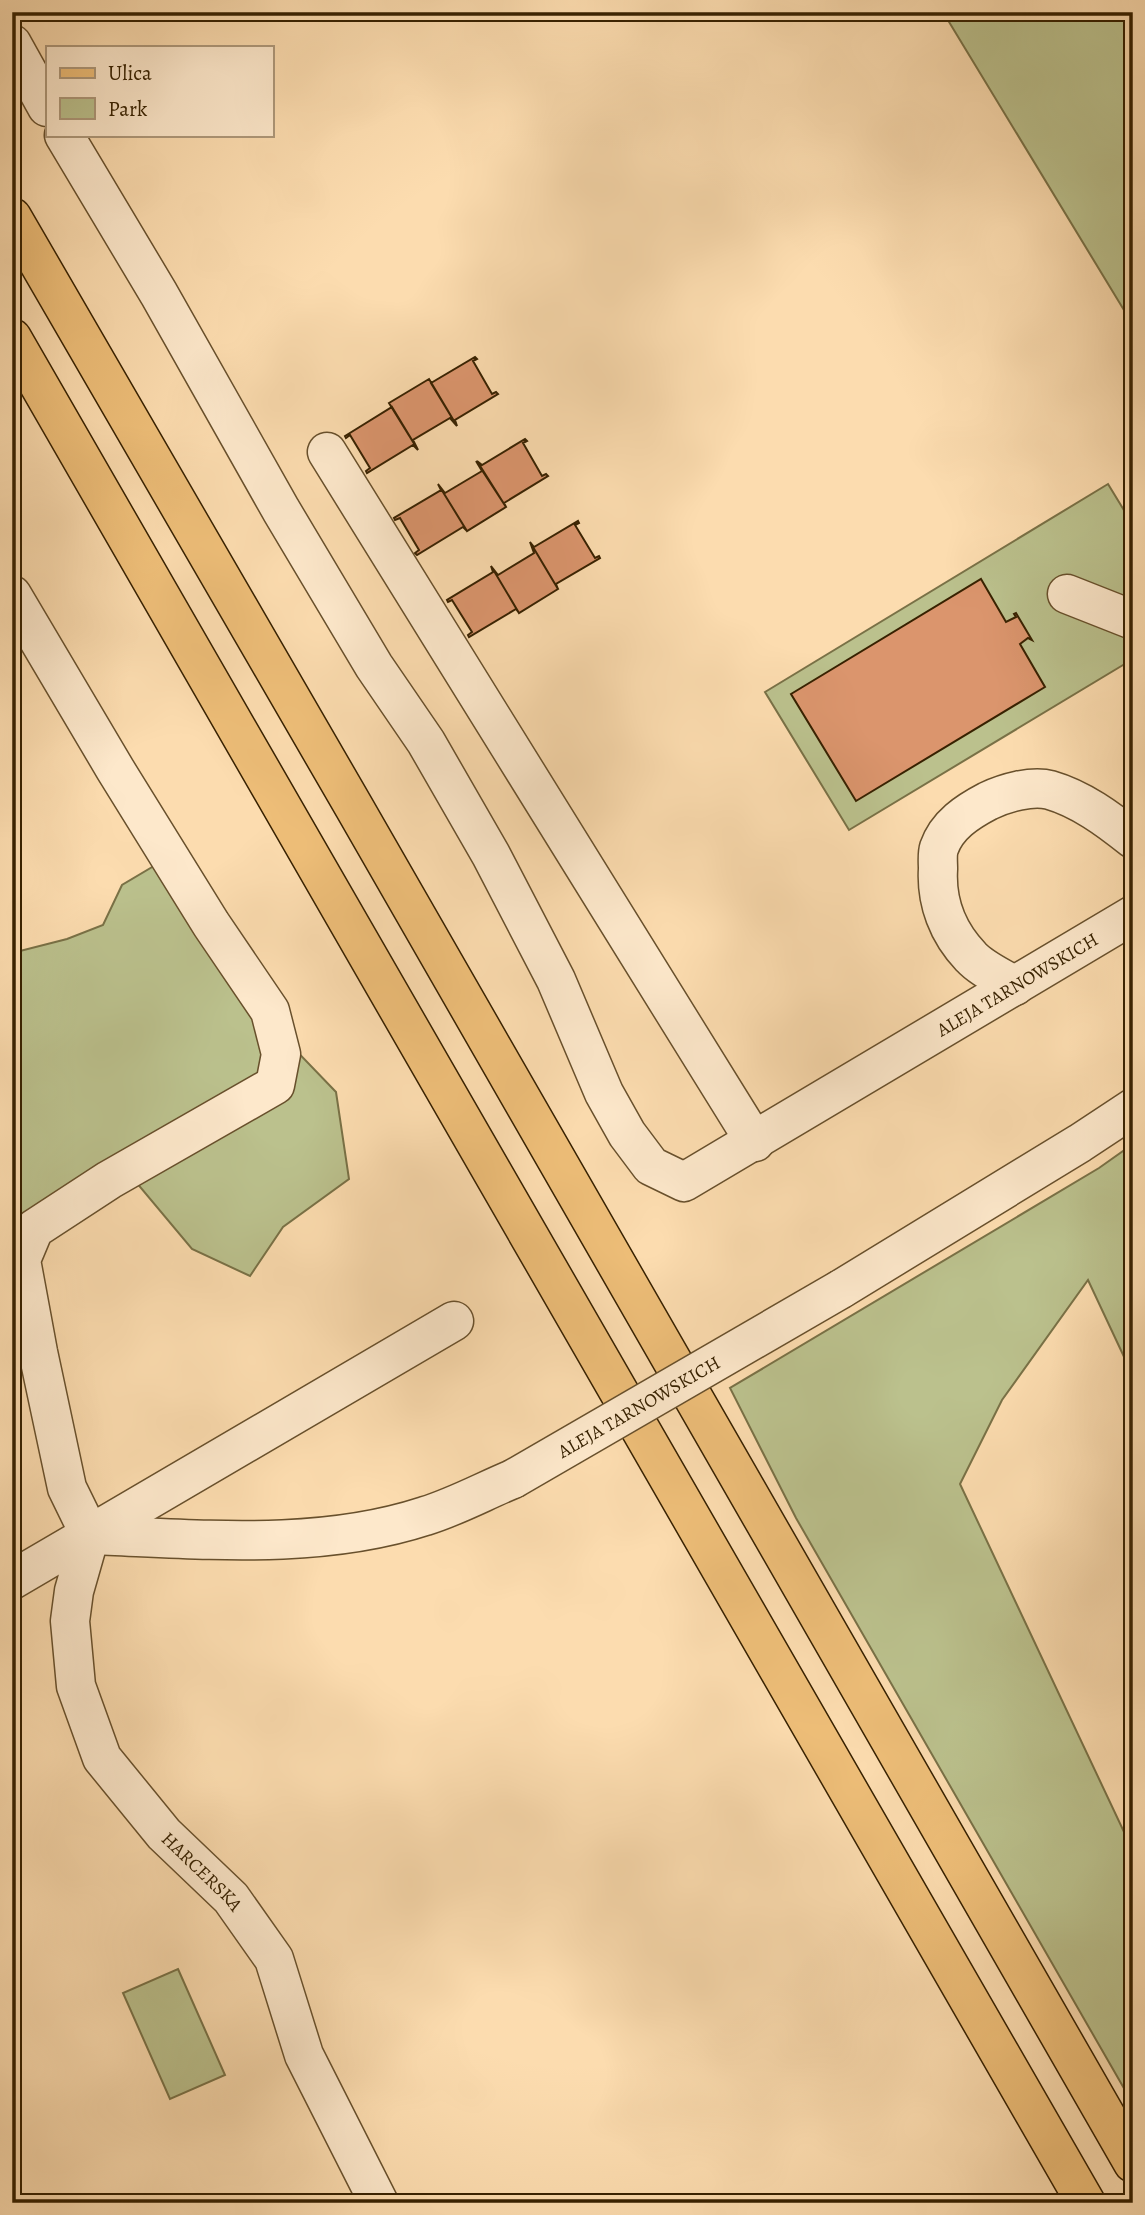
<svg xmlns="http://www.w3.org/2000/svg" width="1145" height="2215" viewBox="0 0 1145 2215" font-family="Alegreya,serif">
	<rect width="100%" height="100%" fill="#fcdcaf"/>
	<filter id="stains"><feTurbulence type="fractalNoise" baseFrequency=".00286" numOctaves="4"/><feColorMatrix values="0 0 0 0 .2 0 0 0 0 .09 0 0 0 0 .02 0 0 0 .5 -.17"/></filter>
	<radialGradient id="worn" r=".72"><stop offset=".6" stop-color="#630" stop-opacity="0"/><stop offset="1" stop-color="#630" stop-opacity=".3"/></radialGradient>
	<path fill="#bbc18d" stroke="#797146" stroke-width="2" d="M 943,12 L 1133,12 L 1133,325 Z
		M 1108,484 L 1133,525 L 1133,659 L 849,830 L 765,692 Z
		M 169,857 L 282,1036 L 336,1092 L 349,1179 L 283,1227 L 250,1276 L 192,1249 L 126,1170 L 12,1236 L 12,953 L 67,939 L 103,925 L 122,885 Z
		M 1133,1144 L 1133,1376 L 1088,1280 L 1002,1400 L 960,1484 L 1133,1851 L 1133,2104 L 796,1518 L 730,1388 L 1099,1168 Z
		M 178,1969 L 225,2075 L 170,2099 L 123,1993 Z"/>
	<path fill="#db956d" stroke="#372100" stroke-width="2" d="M 475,357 L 477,359 L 473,361 L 492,394 L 496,392 L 498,394 L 455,420 L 457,426 L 431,383 Z
		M 429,379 L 457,426 L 450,418 L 413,440 L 418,450 L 389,403 Z
		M 392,407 L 418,450 L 413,445 L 367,473 L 366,471 L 370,468 L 350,435 L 346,438 L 345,436 Z
		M 525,439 L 527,441 L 523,443 L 542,476 L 546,474 L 548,476 L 504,503 L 506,507 L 477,461 L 482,465 Z
		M 476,461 L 506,507 L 467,531 L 438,484 L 445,493 L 482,471 Z
		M 438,484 L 467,531 L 463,527 L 417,555 L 415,553 L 419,550 L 400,518 L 395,520 L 394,518 L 441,490 Z
		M 578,521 L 579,523 L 575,525 L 595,558 L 599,556 L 600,558 L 556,584 L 558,589 L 530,542 L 534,547 Z
		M 530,542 L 558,589 L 519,613 L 491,566 L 498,575 L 534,553 Z
		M 491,566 L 519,613 L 516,609 L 469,637 L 468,635 L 472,632 L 452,600 L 448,602 L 447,600 L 493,572 Z
		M 981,579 L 1006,622 L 1016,617 L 1014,614 L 1016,613 L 1032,640 L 1028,638 L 1020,644 L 1045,687 L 856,801 L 791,694 Z"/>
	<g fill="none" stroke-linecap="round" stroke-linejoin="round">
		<g stroke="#68502c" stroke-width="41">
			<g id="minor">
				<path d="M 12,44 L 47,107"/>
				<path id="s1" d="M 64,135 L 159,294 L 281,510 L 374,666 L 426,742 L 491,855 L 556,980 L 604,1093 L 627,1134 L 651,1166 L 684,1182 L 1133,915"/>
				<path d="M 327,452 L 755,1142"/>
				<path d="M 1067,594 L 1133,620"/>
				<path d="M 12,595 L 115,769 L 211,924 L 270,1011 L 281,1054 L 275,1085 L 109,1180 L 34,1229 L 21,1260 L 38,1352 L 67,1488 L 90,1535"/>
				<path d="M 1015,986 C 1001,977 982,969 971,957 C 948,933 936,902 938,869 C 938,863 937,854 939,848 C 947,825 967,812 988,801 C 1005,793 1032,785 1050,790 C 1081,799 1108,819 1133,839"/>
				<path d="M 841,1289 L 1080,1143 L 1133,1108"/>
				<path id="s2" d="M 90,1535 L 74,1591 L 70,1621 L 76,1686 L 102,1758 L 164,1834 L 231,1898 L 274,1959 L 304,2055 L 379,2203"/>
				<path d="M 90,1535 C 200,1539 318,1551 425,1516 C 455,1507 484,1491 513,1479"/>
				<path d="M 12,1580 L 454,1321"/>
			</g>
		</g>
		<g stroke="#372100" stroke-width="41">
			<path id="major" d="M 12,217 L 354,807 L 1133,2163
				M 12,338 L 1086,2203"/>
		</g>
		<use href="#minor" stroke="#fde8cb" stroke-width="38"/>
		<use href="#major" stroke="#eebe78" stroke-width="38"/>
		<g stroke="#68502c" stroke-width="41" stroke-linecap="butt">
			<g id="minor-bridge">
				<path id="s3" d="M 513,1479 L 841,1289"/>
			</g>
		</g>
		<use href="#minor-bridge" stroke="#fde8cb" stroke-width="38"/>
	</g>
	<g text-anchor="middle" stroke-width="7" stroke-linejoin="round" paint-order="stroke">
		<g font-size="19" fill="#372100" stroke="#fde8cb">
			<text dy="7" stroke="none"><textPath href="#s1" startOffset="1612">ALEJA TARNOWSKICH</textPath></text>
			<text dy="7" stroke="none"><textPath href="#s3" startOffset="145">ALEJA TARNOWSKICH</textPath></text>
			<text dy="7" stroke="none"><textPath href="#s2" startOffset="382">HARCERSKA</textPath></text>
		</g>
	</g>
	<rect width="1145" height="2215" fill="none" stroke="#fcdcaf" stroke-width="42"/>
	<rect x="14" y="14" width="1117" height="2187" fill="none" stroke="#372100" stroke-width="3.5"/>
	<rect x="21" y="21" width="1103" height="2173" fill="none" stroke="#372100" stroke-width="2"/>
	<rect x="46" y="46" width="228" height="91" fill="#fde8cb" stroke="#ae987a" stroke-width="2"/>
	<rect x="60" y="68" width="35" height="10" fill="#eebe78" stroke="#ae987a" stroke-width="2"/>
	<text x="108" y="80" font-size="21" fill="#372100">Ulica</text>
	<rect x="60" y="98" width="35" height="21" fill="#bbc18d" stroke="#ae987a" stroke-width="2"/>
	<text x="108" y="116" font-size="21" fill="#372100">Park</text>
	<rect width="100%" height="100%" filter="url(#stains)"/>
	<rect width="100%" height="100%" fill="url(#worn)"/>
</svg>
